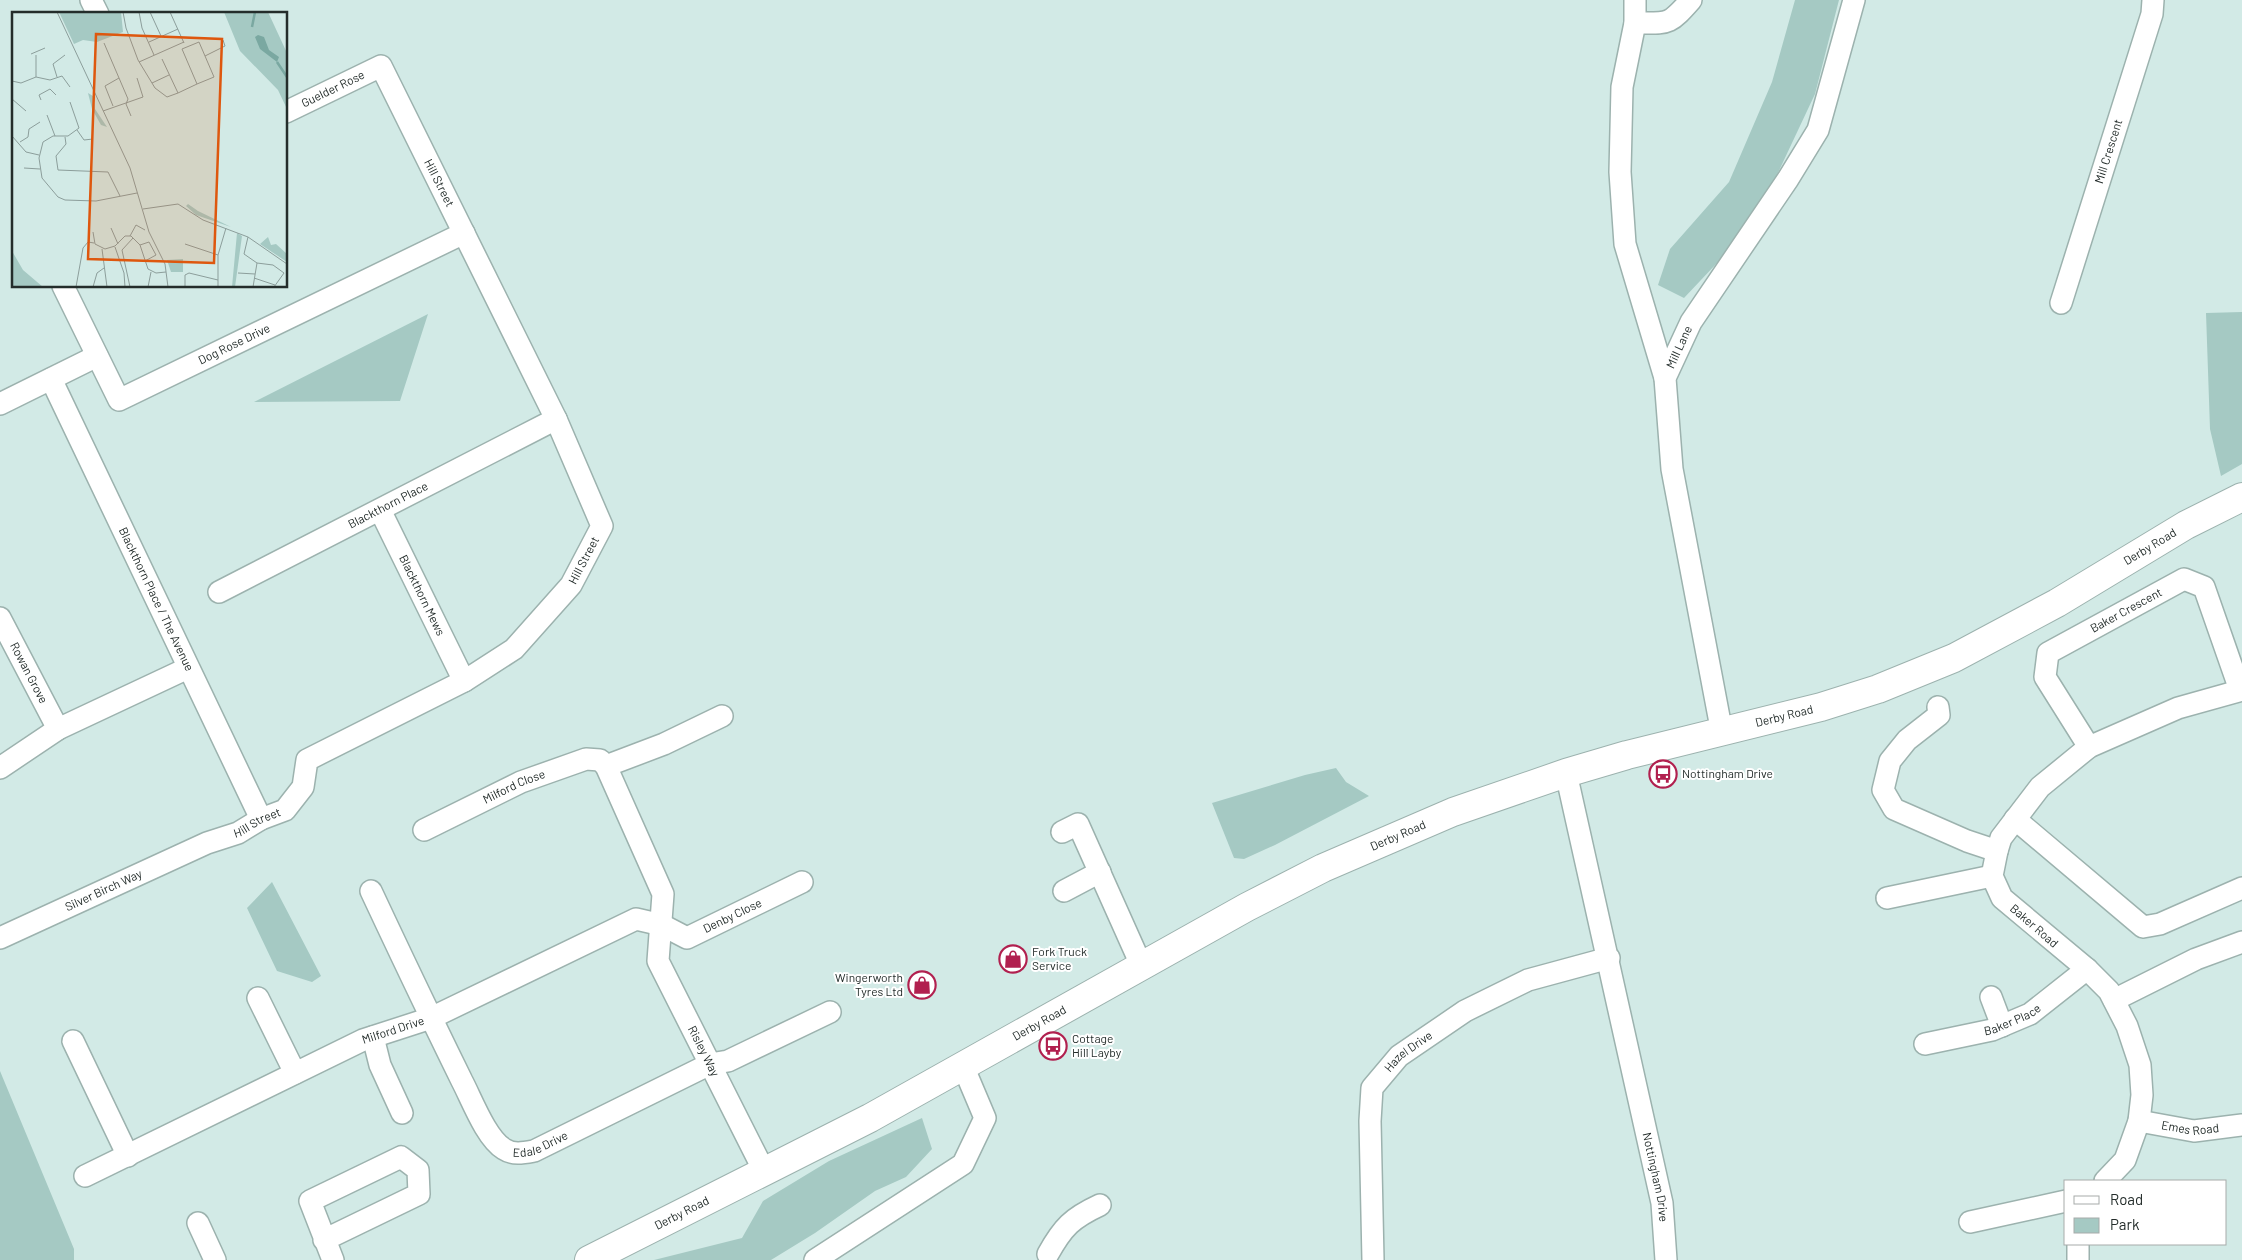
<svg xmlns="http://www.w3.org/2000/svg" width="2242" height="1260" viewBox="0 0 2242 1260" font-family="Barlow,sans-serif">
	<rect width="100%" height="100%" fill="#d2eae6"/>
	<path fill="#a5c9c3" d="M 1795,0 L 1839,0 L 1815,94 L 1767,196 L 1717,263 L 1684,298 L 1658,285 L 1670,249 L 1729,182 L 1772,82 Z
		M 2242,312 L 2242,464 L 2221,476 L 2210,429 L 2206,313 Z
		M 428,314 L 400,401 L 254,402 Z
		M 1336,768 L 1346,782 L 1369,796 L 1275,845 L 1244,859 L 1234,858 L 1212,803 L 1305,775 Z
		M 272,882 L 321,976 L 312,982 L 277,971 L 247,908 Z
		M 0,1071 L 74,1249 L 74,1260 L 0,1260 Z
		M 922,1118 L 932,1149 L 906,1177 L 875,1191 L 815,1233 L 771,1260 L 654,1260 L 742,1238 L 763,1201 L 829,1161 Z"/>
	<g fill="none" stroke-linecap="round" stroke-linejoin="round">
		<g stroke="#9cb2ae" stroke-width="24">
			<g id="minor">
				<path d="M 91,0 L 98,14"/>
				<path d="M 1635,0 L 1635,23 L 1622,87 L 1620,172 L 1625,244 L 1665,378"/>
				<path d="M 1635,23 C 1669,23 1668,26 1691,0"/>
				<path id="s1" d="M 63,286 L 119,400 L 464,233"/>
				<path id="s2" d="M 2061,303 L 2152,14 L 2153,0"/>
				<path id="s3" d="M 51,379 L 261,819"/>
				<path d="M 0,404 L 97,356"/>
				<path id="s4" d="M 380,510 L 464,681"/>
				<path id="s5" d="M 219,592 L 556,419"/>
				<path id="s6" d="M 0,618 L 58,729"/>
				<path d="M 1938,707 L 1939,715 L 1907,740 L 1890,761 L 1883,790 L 1894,809 L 1967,841 L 1997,851"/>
				<path id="s7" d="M 1722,733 L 1672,469 L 1665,378 L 1691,322 L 1788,179 L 1818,130 L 1854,0"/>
				<path id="s8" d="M 2089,747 L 2045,677 L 2048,653 L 2184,579 L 2204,587 L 2240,690"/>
				<path d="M 606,766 L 664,744 L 722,716"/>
				<path d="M 0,768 L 58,729 L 188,668"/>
				<path id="s9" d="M 1566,773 L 1662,1203 L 1666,1260"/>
				<path d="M 2015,819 L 2143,927 L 2160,924 L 2242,888"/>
				<path id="s10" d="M 424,830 L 521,782 L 586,759 L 600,760 L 606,766 L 663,894 L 658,961 L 765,1173"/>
				<path d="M 1062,832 L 1078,824 L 1142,967"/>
				<path id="s11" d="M 371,891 C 401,955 431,1018 462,1081 C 472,1100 486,1138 504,1149 C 513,1155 523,1153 534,1151 L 710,1064 L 728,1061 L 830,1012"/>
				<path d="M 1064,891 L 1100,872"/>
				<path d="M 1887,898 L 1992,876"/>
				<path id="s12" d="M 0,938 L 207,843 L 238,833 L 261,819 L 285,810 L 303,787 L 307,760 L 466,680 L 514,649 L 571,585 L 602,526 L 556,419 L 381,66 L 286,112"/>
				<path d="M 1991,997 L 2002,1026"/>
				<path d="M 258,998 L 295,1073"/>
				<path d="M 2114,1000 L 2196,959 L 2242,942"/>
				<path d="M 373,1037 L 380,1065 L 402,1113"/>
				<path d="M 73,1041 L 128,1156"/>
				<path id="s13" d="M 1925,1044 L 1992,1030 L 2030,1014 L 2087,969"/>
				<path id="s14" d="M 2139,1121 L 2194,1131 L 2242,1125"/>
				<path id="s15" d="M 85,1176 L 363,1040 L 431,1018 L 636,919 L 662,925 L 687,938 L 802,882"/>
				<path d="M 2105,1181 L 2125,1160 L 2139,1121 L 2142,1095 L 2140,1065 L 2127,1026 L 2109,991 L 2087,969 L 2002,898 L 1992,876 L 1997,851 L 2001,838 L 2040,787 L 2089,747 L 2178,708 L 2242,690"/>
				<path d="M 1970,1222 L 2066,1201"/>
				<path d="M 198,1223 L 215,1260"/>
				<path d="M 324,1240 L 419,1194 L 418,1170 L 401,1157 L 310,1201 L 333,1260"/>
				<path d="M 2078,1244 L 2078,1260"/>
				<path d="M 1048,1254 C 1063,1227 1072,1218 1100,1205"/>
				<path d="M 815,1260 L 963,1164 L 985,1118 L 963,1066"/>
				<path id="s16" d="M 1373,1260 L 1370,1121 L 1372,1088 L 1399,1056 L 1465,1011 L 1528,980 L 1609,958"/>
			</g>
		</g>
		<g stroke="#9cb2ae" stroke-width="30">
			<g id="highway">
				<path id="s17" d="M 589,1260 L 870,1118 L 1247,907 L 1323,868 L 1453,812 L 1566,773 L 1627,755 L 1821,707 L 1878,689 L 1954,658 L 2057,603 L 2186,525 L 2242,497"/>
			</g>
		</g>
		<use href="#minor" stroke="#fff" stroke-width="21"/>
		<use href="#highway" stroke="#fff" stroke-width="28"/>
	</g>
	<defs>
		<g id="bus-ring" transform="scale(1.4375)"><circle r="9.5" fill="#fff" stroke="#b1204f" stroke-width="1.5"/><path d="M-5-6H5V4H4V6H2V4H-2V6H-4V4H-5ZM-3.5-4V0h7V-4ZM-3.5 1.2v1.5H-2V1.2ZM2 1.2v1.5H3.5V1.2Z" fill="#b1204f"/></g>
		<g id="shop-ring" transform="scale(1.4375)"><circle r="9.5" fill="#fff" stroke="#b1204f" stroke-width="1.5"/><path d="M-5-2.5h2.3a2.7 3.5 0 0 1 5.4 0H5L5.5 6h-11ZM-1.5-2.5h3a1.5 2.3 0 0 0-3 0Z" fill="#b1204f"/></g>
	</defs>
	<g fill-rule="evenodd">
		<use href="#bus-ring" x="1663" y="774"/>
		<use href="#shop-ring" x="1013" y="959"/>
		<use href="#shop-ring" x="922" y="985"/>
		<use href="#bus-ring" x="1053" y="1046"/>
	</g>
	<g text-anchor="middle" stroke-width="4" stroke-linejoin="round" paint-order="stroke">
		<g font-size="12" fill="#242d2b" stroke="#fff">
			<text transform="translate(333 89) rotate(-26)" y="4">Guelder Rose</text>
			<text dy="4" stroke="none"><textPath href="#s2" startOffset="159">Mill Crescent</textPath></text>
			<text transform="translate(439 183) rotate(63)" y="4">Hill Street</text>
			<text dy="4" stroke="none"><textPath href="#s1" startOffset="255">Dog Rose Drive</textPath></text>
			<text dy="4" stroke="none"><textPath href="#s7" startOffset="394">Mill Lane</textPath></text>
			<text dy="4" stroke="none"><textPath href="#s5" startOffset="190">Blackthorn Place</textPath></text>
			<text dy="4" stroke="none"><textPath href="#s17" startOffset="1724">Derby Road</textPath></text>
			<text dy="4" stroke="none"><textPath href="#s12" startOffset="718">Hill Street</textPath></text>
			<text dy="4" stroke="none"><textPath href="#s4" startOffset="95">Blackthorn Mews</textPath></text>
			<text dy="4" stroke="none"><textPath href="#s3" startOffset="244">Blackthorn Place / The Avenue</textPath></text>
			<text dy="4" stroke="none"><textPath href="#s8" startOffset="196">Baker Crescent</textPath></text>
			<text dy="4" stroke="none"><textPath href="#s6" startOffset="62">Rowan Grove</textPath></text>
			<text dy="4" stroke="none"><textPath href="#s17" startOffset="1319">Derby Road</textPath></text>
			<text dy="4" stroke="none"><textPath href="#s10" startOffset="100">Milford Close</textPath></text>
			<text dy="4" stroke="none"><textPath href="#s12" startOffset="282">Hill Street</textPath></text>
			<text dy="4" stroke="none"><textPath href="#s17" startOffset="914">Derby Road</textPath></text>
			<text dy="4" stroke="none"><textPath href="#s12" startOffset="114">Silver Birch Way</textPath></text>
			<text dy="4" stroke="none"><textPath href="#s15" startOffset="714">Denby Close</textPath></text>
			<text transform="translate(2034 926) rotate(41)" y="4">Baker Road</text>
			<text dy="4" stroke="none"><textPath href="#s13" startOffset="91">Baker Place</textPath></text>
			<text dy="4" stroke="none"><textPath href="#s17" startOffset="509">Derby Road</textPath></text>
			<text dy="4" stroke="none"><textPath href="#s15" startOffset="341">Milford Drive</textPath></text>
			<text dy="4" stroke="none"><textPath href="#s10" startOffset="508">Risley Way</textPath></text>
			<text dy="4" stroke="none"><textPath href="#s16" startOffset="224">Hazel Drive</textPath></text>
			<text dy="4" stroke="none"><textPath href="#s14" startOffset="52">Emes Road</textPath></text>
			<text dy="4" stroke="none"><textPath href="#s11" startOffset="330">Edale Drive</textPath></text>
			<text dy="4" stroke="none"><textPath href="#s9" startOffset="414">Nottingham Drive</textPath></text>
			<text dy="4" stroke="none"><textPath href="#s17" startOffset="104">Derby Road</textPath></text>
		</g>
		<g font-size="12" fill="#242d2b" stroke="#fff" text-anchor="start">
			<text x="1682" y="778">Nottingham Drive</text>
			<text x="1032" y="956">Fork Truck<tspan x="1032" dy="14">Service</tspan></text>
			<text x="903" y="982" text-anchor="end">Wingerworth<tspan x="903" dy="14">Tyres Ltd</tspan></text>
			<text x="1072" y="1043">Cottage<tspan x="1072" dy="14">Hill Layby</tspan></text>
		</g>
	</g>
	<g transform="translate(12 12)">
		<rect width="275" height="275" fill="#d2eae6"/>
		<path d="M 47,0 L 109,0 L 111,20 L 85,30 L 71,28 L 62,32 ZM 212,0 L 256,0 L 275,41 L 275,97 L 266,78 L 228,39 ZM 76,81 L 81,84 L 83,97 L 95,115 L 89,113 L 80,97 ZM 176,192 L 186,199 L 219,215 L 184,203 L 174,194 ZM 225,221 L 230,224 L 223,275 L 220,275 ZM 256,225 L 259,233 L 264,232 L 275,242 L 275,250 L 248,232 ZM 0,239 L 11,258 L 31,275 L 0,275 ZM 171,247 L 171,260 L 159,260 L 155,248 Z" fill="#a5c9c3"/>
		<path d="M 246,23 L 252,25 L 257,38 L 267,45 L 265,50 L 248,37 L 243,25 Z" fill="#7aa8a1"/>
		<path fill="none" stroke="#7aa8a1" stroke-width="2.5" d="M 240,15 L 243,0M 265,50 L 275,65"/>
		<path fill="none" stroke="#8c9e9b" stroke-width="1" d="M 45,0 L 118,156 L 137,220 L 153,252 L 156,275M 111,0 L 114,16 L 126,48 L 143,76 L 155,85 L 166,81 L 185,72 L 202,65 L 187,30 L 170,37 L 185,72M 127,0 L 130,16 L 142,43M 138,0 L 149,24M 158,0 L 172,31M 137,30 L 166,17M 92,31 L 116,87 L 114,92 L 119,104M 19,42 L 33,36M 24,43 L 24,65M 193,44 L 213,34 L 211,28M 150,47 L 166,81M 127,50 L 172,30M 45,65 L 41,52 L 53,43M 0,69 L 9,71 L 24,65 L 38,68 L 50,64 L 58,75M 140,71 L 157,63M 0,87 L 14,99M 29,88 L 27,83 L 38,77 L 44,83M 58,90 L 67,116 L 56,124 L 41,124 L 31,130 L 27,146 L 30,166 L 46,185 L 53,188 L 84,189 L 125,181M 101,94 L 93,74 L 107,66M 91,99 L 131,85 L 125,66M 35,103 L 43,124M 65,118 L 72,128 L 81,127M 0,124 L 14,140 L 27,143M 53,125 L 54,132 L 44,144 L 46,158 L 96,160 L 108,184M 8,130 L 16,125 L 17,117 L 28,110M 12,156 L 28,157M 131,197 L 166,192 L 191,208 L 236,225 L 275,252M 99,216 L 106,232M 81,220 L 83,232 L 93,237 L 103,234 L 113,224 L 119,224 L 128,233 L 136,257 L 144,261 L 154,260M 118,224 L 124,213 L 133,218M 236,225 L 232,242 L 245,251 L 261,253 L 272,261 L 262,275M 173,232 L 206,243M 128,233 L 137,230 L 144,243 L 133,249M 103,235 L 112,261 L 113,275M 90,237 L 95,275M 226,261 L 243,262M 242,266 L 263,273M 64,275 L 71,236 L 76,230 L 82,231M 81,275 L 85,261 L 92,256M 118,275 L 110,238 L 121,226M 136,275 L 139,260M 173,275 L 173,263 L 177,261 L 206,268M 206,275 L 206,243 L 214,216M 241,275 L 245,251"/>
		<path fill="#de570e" fill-opacity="0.15" stroke="#de570e" stroke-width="2.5" d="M 84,22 L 210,27 L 202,251 L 76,247 Z"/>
		<rect width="275" height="275" fill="none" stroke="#242d2b" stroke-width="2.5"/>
	</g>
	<rect x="2064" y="1180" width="162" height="65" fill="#ffffff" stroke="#a7abaa"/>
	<rect x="2074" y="1196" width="25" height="8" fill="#ffffff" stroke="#a7abaa"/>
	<text x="2110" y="1205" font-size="15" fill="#242d2b">Road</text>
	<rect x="2074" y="1218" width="25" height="15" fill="#a5c9c3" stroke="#a7abaa"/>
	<text x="2110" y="1230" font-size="15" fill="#242d2b">Park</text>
</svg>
